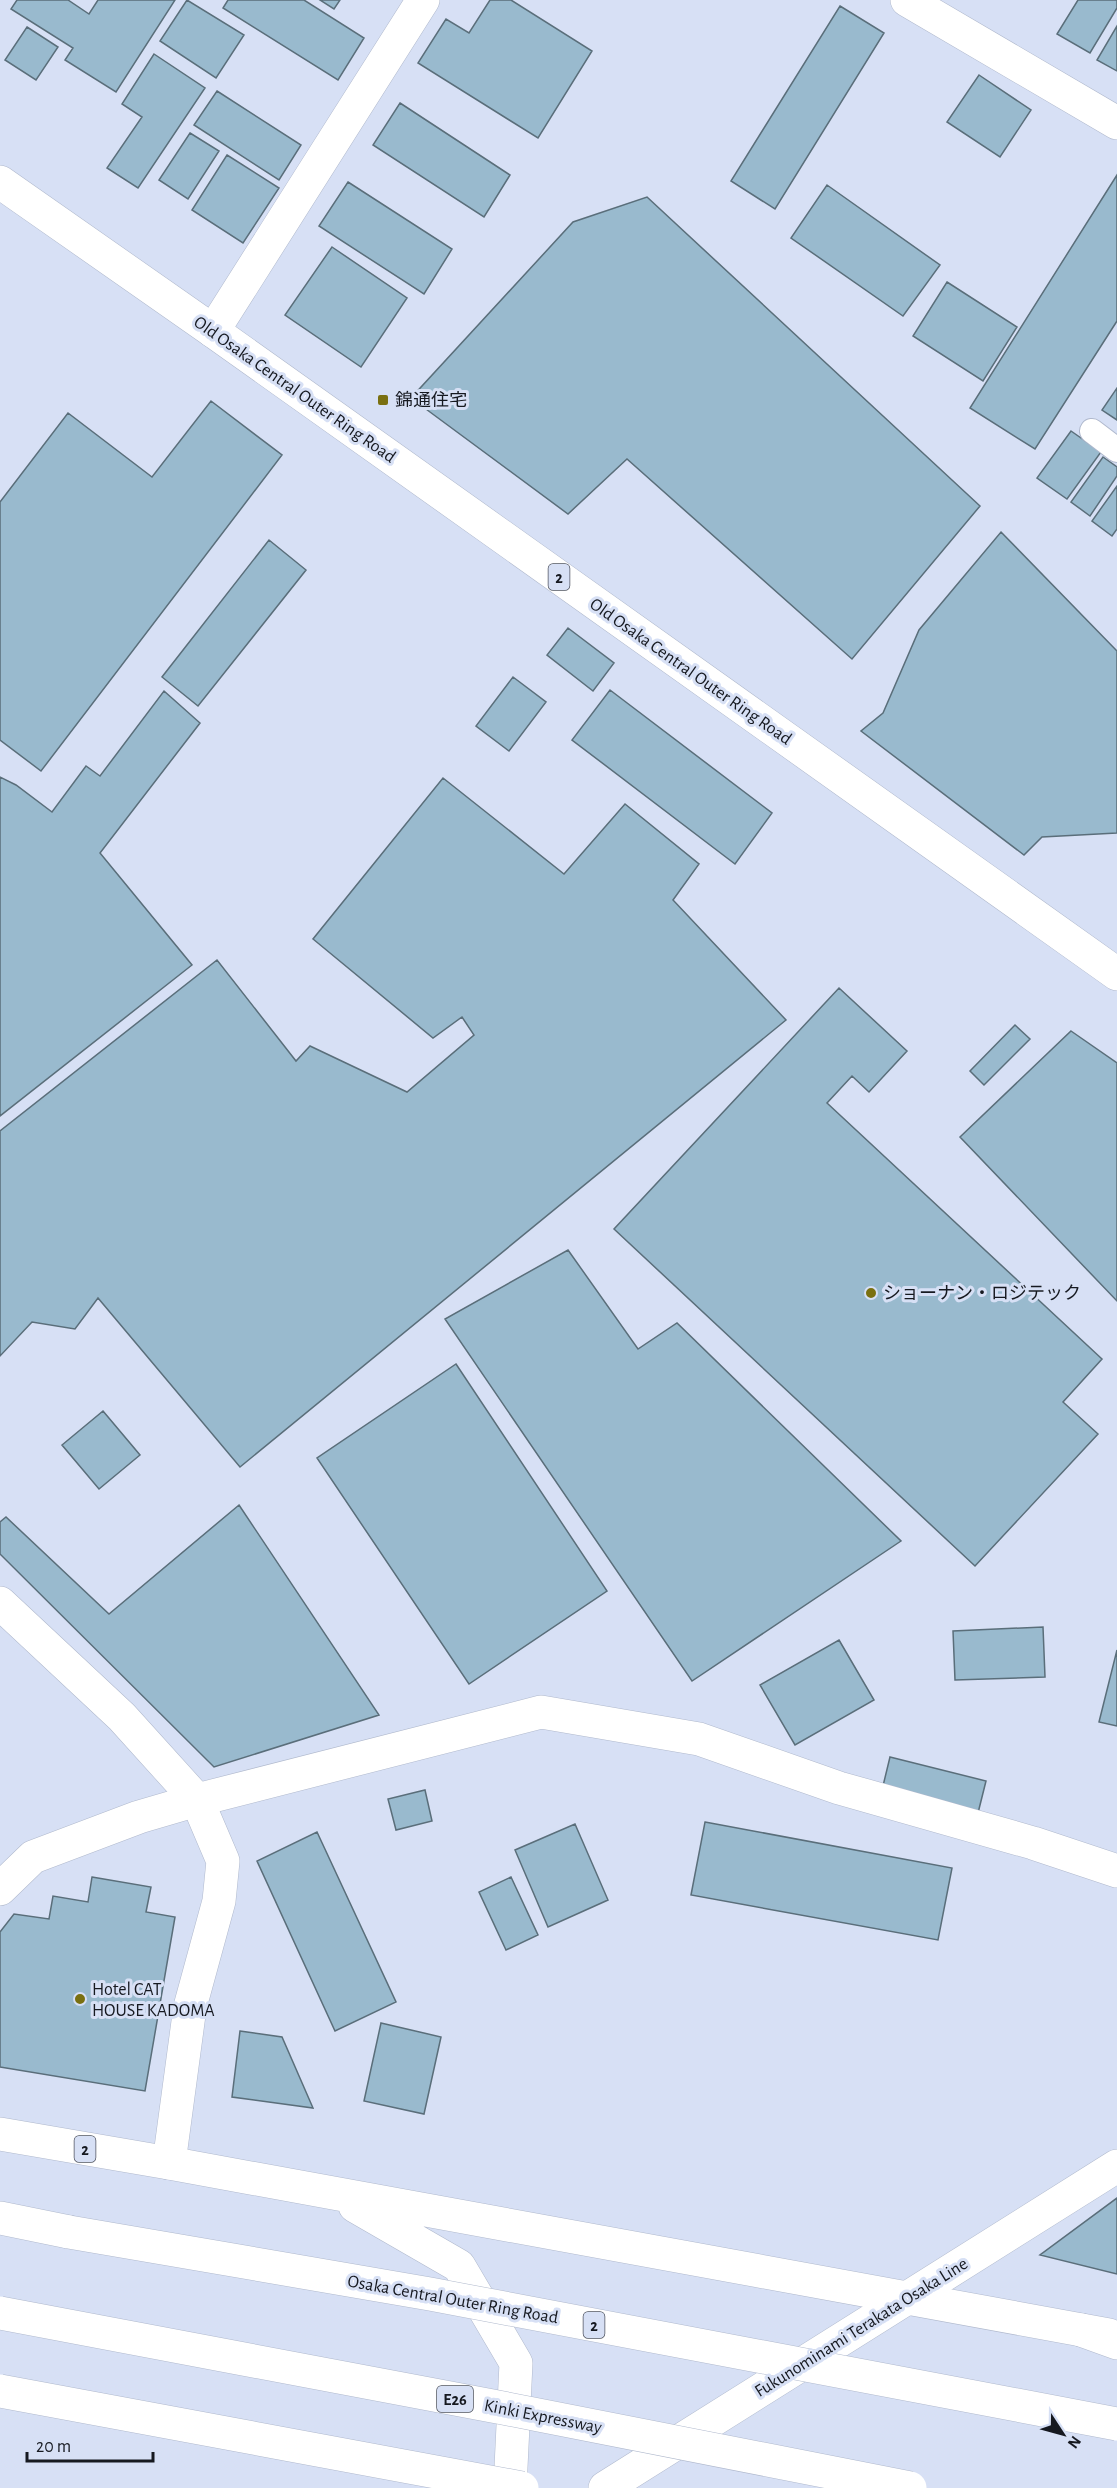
<svg xmlns="http://www.w3.org/2000/svg" width="1117" height="2488" viewBox="0 0 1117 2488" font-family="'Alegreya Sans','Noto Sans JP',sans-serif">
	<rect width="100%" height="100%" fill="#d7e0f5"/>
	<path fill="#99bace" stroke="#5a6e7a" stroke-width="1.5" d="M 17,0 L 68,0 L 89,14 L 98,0 L 175,0 L 116,92 L 65,60 L 73,48 L 11,9 Z
		M 187,0 L 244,35 L 216,78 L 160,41 Z
		M 228,0 L 304,0 L 364,38 L 338,80 L 223,8 Z
		M 320,0 L 340,0 L 334,9 Z
		M 490,0 L 511,0 L 592,51 L 538,138 L 418,63 L 446,19 L 469,33 Z
		M 1078,0 L 1117,0 L 1117,8 L 1090,53 L 1057,34 Z
		M 840,6 L 884,33 L 775,209 L 731,181 Z
		M 1117,26 L 1117,71 L 1097,60 Z
		M 27,27 L 58,47 L 36,80 L 5,60 Z
		M 154,54 L 205,88 L 138,188 L 107,168 L 142,117 L 122,104 Z
		M 979,75 L 1031,110 L 1000,157 L 947,122 Z
		M 217,91 L 301,145 L 279,180 L 194,125 Z
		M 400,103 L 510,175 L 484,217 L 373,145 Z
		M 190,133 L 219,151 L 188,199 L 159,180 Z
		M 227,155 L 279,188 L 243,243 L 192,210 Z
		M 1117,175 L 1117,321 L 1035,449 L 970,408 Z
		M 348,182 L 452,249 L 424,294 L 319,226 Z
		M 827,185 L 940,265 L 903,316 L 791,238 Z
		M 647,197 L 980,506 L 852,659 L 627,459 L 568,514 L 411,398 L 573,222 Z
		M 332,247 L 407,298 L 361,367 L 285,315 Z
		M 947,282 L 1017,327 L 983,381 L 913,336 Z
		M 1117,388 L 1117,420 L 1102,410 Z
		M 211,401 L 282,455 L 41,771 L 0,740 L 0,502 L 68,413 L 152,477 Z
		M 1071,431 L 1101,452 L 1067,499 L 1037,478 Z
		M 1103,457 L 1117,467 L 1117,476 L 1090,516 L 1071,502 Z
		M 1117,486 L 1117,529 L 1112,536 L 1092,521 Z
		M 1001,532 L 1117,651 L 1117,833 L 1042,837 L 1024,855 L 861,731 L 883,713 L 919,630 Z
		M 269,540 L 306,570 L 198,706 L 162,677 Z
		M 568,628 L 614,663 L 593,691 L 547,655 Z
		M 513,677 L 546,702 L 509,751 L 476,726 Z
		M 610,690 L 772,813 L 735,864 L 572,740 Z
		M 164,691 L 200,723 L 100,853 L 192,965 L 0,1116 L 0,777 L 16,785 L 52,812 L 86,766 L 100,776 Z
		M 443,778 L 564,874 L 625,804 L 699,864 L 673,900 L 786,1020 L 240,1467 L 98,1298 L 75,1329 L 32,1322 L 0,1356 L 0,1131 L 217,960 L 296,1061 L 310,1046 L 407,1092 L 474,1035 L 462,1017 L 433,1038 L 313,939 Z
		M 839,988 L 907,1051 L 869,1092 L 852,1076 L 827,1103 L 1102,1359 L 1063,1402 L 1098,1434 L 975,1566 L 614,1229 Z
		M 1015,1025 L 1030,1039 L 984,1085 L 970,1071 Z
		M 1071,1031 L 1117,1063 L 1117,1301 L 960,1137 Z
		M 568,1250 L 638,1349 L 677,1323 L 901,1541 L 692,1681 L 445,1319 Z
		M 456,1364 L 607,1591 L 469,1684 L 317,1458 Z
		M 103,1411 L 140,1455 L 99,1489 L 62,1445 Z
		M 239,1505 L 379,1715 L 214,1767 L 0,1554 L 0,1522 L 6,1517 L 109,1614 Z
		M 1043,1627 L 1045,1677 L 955,1680 L 953,1631 Z
		M 839,1640 L 874,1700 L 795,1745 L 760,1685 Z
		M 1117,1650 L 1117,1726 L 1099,1722 Z
		M 890,1757 L 986,1781 L 978,1813 L 882,1790 Z
		M 425,1790 L 432,1821 L 396,1830 L 388,1799 Z
		M 705,1822 L 952,1868 L 938,1940 L 691,1895 Z
		M 575,1824 L 608,1900 L 548,1927 L 515,1850 Z
		M 317,1832 L 396,2002 L 335,2031 L 257,1861 Z
		M 92,1877 L 151,1887 L 146,1912 L 175,1917 L 145,2091 L 0,2067 L 0,1932 L 14,1914 L 49,1919 L 53,1896 L 88,1902 Z
		M 511,1877 L 538,1935 L 506,1950 L 479,1892 Z
		M 381,2023 L 441,2037 L 424,2114 L 364,2101 Z
		M 240,2031 L 282,2037 L 313,2108 L 232,2097 Z
		M 1117,2198 L 1117,2274 L 1040,2255 Z"/>
	<g fill="none" stroke-linecap="round" stroke-linejoin="round">
		<g stroke="#b0b9cd" stroke-width="26">
			<path id="service" d="M 1092,431 L 1117,450"/>
		</g>
		<g stroke="#b0b9cd" stroke-width="34">
			<path id="minor" d="M 907,0 L 1117,123
				M 213,331 L 423,0
				M 0,1889 L 33,1857 L 139,1817 L 197,1800 L 541,1712 L 699,1739 L 839,1788 L 1033,1843 L 1117,1871"/>
		</g>
		<g stroke="#b0b9cd" stroke-width="34">
			<path id="tertiary" d="M 0,1603 L 122,1717 L 197,1800 L 223,1861 L 219,1901 L 190,2007 L 169,2163"/>
		</g>
		<g stroke="#b0b9cd" stroke-width="34">
			<path id="secondary" d="M 605,2488 L 1117,2166"/>
		</g>
		<g stroke="#b0b9cd" stroke-width="34">
			<path id="primary" d="M 0,182 L 213,331 L 1117,974
				M 0,2134 L 169,2163 L 1109,2335
				M 355,2206 L 459,2266 L 516,2363 L 510,2488
				M 0,2218 L 69,2232"/>
		</g>
		<g stroke="#b0b9cd" stroke-width="34">
			<path id="motorway" d="M 1081,2330 L 1117,2343"/>
		</g>
		<use href="#service" stroke="#fff" stroke-width="24"/>
		<use href="#minor" stroke="#fff" stroke-width="33"/>
		<use href="#tertiary" stroke="#fff" stroke-width="33"/>
		<use href="#secondary" stroke="#fff" stroke-width="33"/>
		<use href="#primary" stroke="#fff" stroke-width="33"/>
		<use href="#motorway" stroke="#fff" stroke-width="33"/>
		<g stroke="#b0b9cd" stroke-width="34" stroke-linecap="butt">
			<path id="primary-bridge" d="M 69,2232 L 430,2294 L 1117,2424"/>
		</g>
		<g stroke="#b0b9cd" stroke-width="34" stroke-linecap="butt">
			<path id="motorway-bridge" d="M 0,2313 L 503,2408 L 910,2488
				M 0,2391 L 522,2488"/>
		</g>
		<use href="#primary-bridge" stroke="#fff" stroke-width="33"/>
		<use href="#motorway-bridge" stroke="#fff" stroke-width="33"/>
	</g>
	<g fill="#7a7010" stroke="#d7e0f5" stroke-width="2">
		<rect x="377" y="394" width="12" height="12" rx="3"/>
		<circle cx="871" cy="1293" r="6"/>
		<circle cx="80" cy="1999" r="6"/>
	</g>
	<g text-anchor="middle" stroke-width="6" stroke-linejoin="round" paint-order="stroke">
		<g fill="#d7e0f5" stroke="#505560" stroke-width="1.5">
			<rect x="548.5" y="564" width="21" height="26" rx="4.5"/>
			<rect x="74.5" y="2136" width="21" height="26" rx="4.5"/>
			<rect x="583.5" y="2312" width="21" height="26" rx="4.5"/>
			<rect x="437" y="2386" width="36" height="26" rx="4.5"/>
		</g>
		<g font-size="16" font-weight="bold" fill="#161920">
			<text x="559" y="583">2</text>
			<text x="85" y="2155">2</text>
			<text x="594" y="2331">2</text>
			<text x="455" y="2405">E26</text>
		</g>
		<g font-size="18" fill="#161920" stroke="#d7e0f5">
			<text transform="translate(295 389) rotate(35)" y="6">Old Osaka Central Outer Ring Road</text>
			<text transform="translate(691 671) rotate(35)" y="6">Old Osaka Central Outer Ring Road</text>
			<text transform="translate(453 2299) rotate(10)" y="6">Osaka Central Outer Ring Road</text>
			<text transform="translate(861 2327) rotate(-32)" y="6">Fukunominami Terakata Osaka Line</text>
			<text transform="translate(543 2416) rotate(11)" y="6">Kinki Expressway</text>
		</g>
		<g font-size="18" fill="#161920" stroke="#d7e0f5" text-anchor="start">
			<text x="395" y="406">錦通住宅</text>
			<text x="883" y="1299">ショーナン・ロジテック</text>
			<text x="92" y="1995">Hotel CAT<tspan x="92" dy="21">HOUSE KADOMA</tspan></text>
		</g>
	</g>
	<g transform="translate(1063 2434) rotate(126)" stroke="#d7e0f5" stroke-width="4.5" paint-order="stroke">
	<path d="M0-4.5L10 22L0 15L-10 22Z" fill="#161920"/>
	<text y="-9" font-size="16" font-weight="bold" text-anchor="middle" fill="#161920">N</text>
	</g>
	<path d="M27 2452v9h126v-9" fill="none" stroke="#161920" stroke-width="3"/>
	<text x="36" y="2452" font-size="18" fill="#161920" stroke="#d7e0f5" stroke-width="4.5" paint-order="stroke">20 m</text>
</svg>
